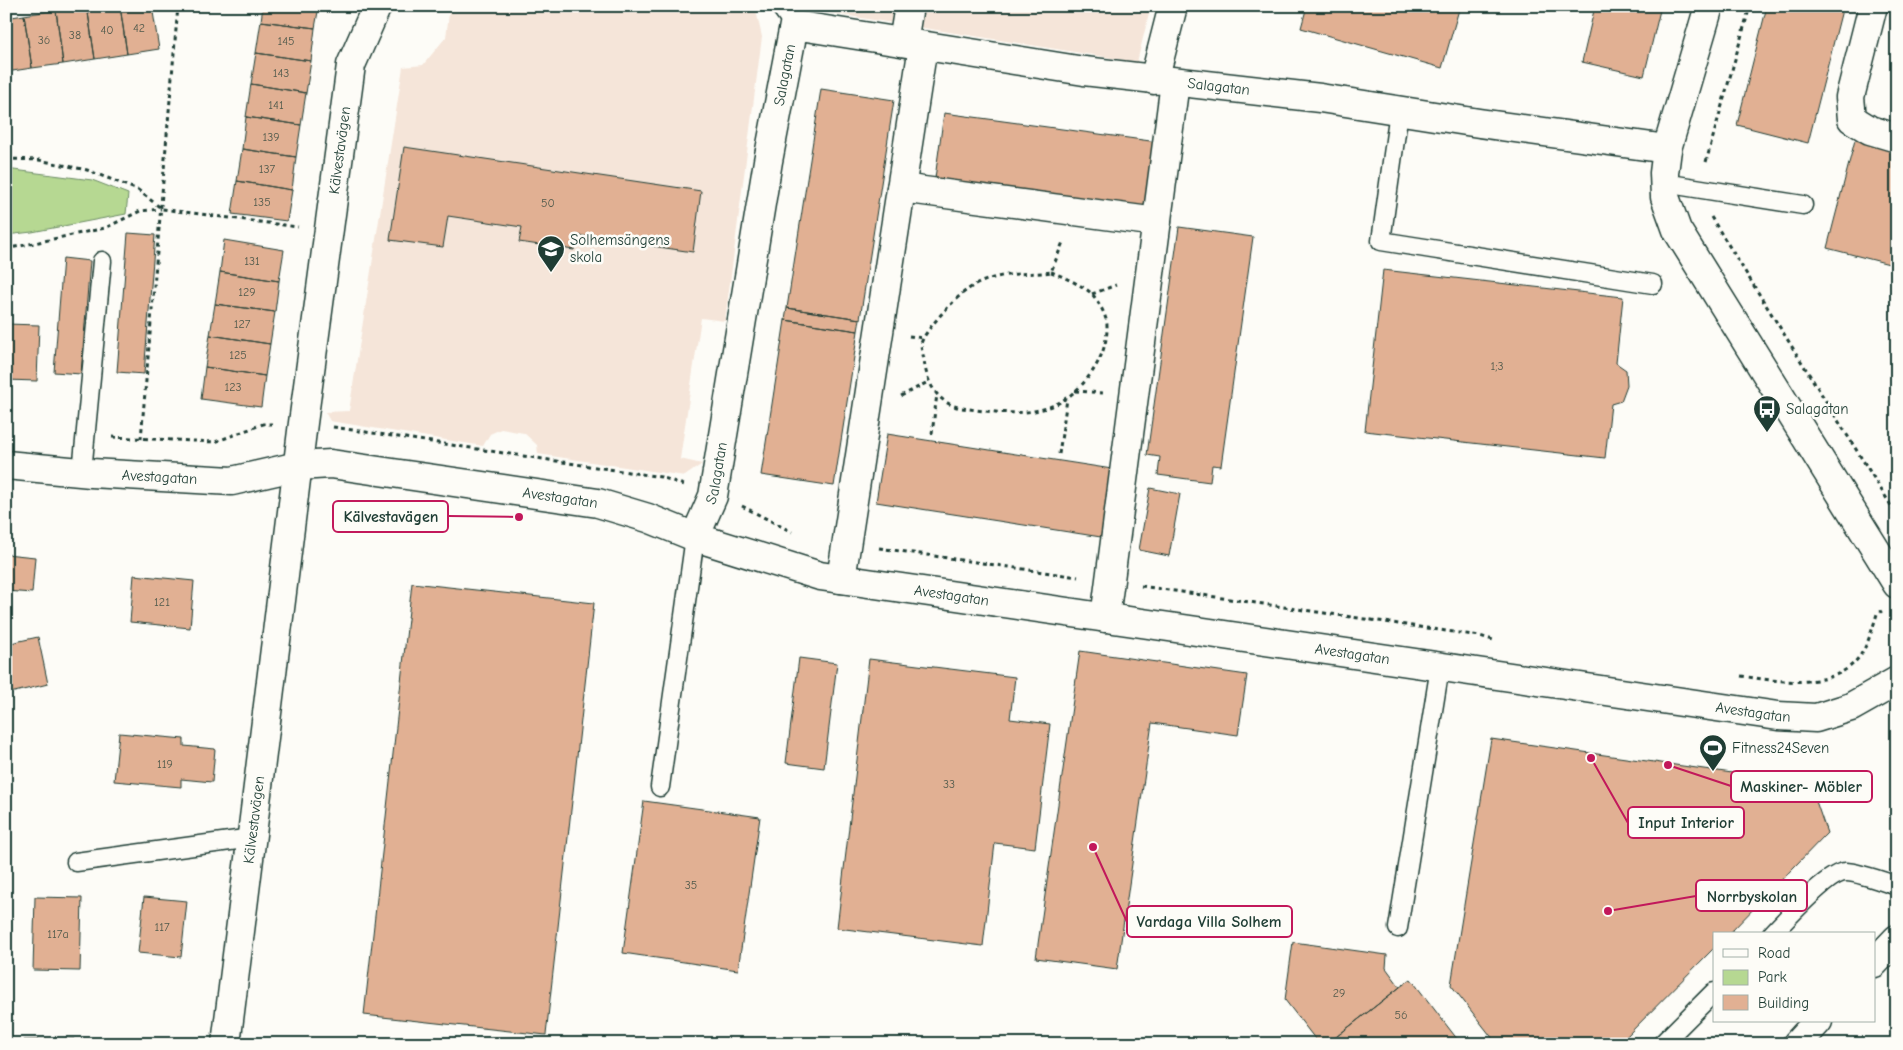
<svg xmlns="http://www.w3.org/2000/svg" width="1903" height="1050" viewBox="0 0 1903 1050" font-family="'Comic Neue',sans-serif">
	<rect width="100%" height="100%" fill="#fdfcf7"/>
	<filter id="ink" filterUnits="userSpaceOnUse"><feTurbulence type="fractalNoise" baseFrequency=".02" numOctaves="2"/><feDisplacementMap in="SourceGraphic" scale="10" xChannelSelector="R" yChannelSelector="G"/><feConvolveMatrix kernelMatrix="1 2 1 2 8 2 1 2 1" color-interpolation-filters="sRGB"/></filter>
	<g filter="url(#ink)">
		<path fill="#f5e5d9" d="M 450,6 L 755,6 L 762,37 L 725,321 L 701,318 L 680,459 L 702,464 L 685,476 L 538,454 L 537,445 L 524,433 L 501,429 L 490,434 L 483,446 L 330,421 L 325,412 L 349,411 L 403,67 L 423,65 L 446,37 Z
			M 786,6 L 1151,6 L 1137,62 Z"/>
		<path fill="#b6d892" stroke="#6a8a63" d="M 6,169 L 92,180 L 128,194 L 126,214 L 32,232 L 6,235 Z"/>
		<path fill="#e1b093" stroke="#1f3d34" d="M 87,6 L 95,59 L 63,64 L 56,10 Z
			M 87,6 L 120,6 L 127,54 L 95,59 Z
			M 120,6 L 152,6 L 159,49 L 127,54 Z
			M 263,6 L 319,6 L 315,28 L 261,21 Z
			M 1307,6 L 1460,6 L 1442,68 L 1301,28 Z
			M 1595,6 L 1661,6 L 1644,76 L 1582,62 Z
			M 1767,6 L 1843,6 L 1808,143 L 1737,125 Z
			M 56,10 L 63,64 L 32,68 L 24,15 Z
			M 24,15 L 32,68 L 6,72 L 6,18 Z
			M 261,21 L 315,28 L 311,61 L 256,53 Z
			M 256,53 L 311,61 L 306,93 L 251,84 Z
			M 251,84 L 306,93 L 301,125 L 246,117 Z
			M 821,89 L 894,100 L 860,319 L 787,308 Z
			M 944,113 L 1165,143 L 1156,208 L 935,178 Z
			M 246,117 L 301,125 L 296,157 L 242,149 Z
			M 1855,140 L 1897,151 L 1897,266 L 1827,248 Z
			M 404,147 L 701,191 L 693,252 L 576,235 L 574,250 L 519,242 L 522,227 L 448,216 L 443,247 L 390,240 Z
			M 242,149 L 296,157 L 292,190 L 237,181 Z
			M 237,181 L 292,190 L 287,221 L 232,214 Z
			M 1179,227 L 1253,237 L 1221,466 L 1212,465 L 1210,482 L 1158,475 L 1160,457 L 1147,455 Z
			M 128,233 L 155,235 L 144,374 L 117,372 Z
			M 224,240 L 284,250 L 279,281 L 220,272 Z
			M 63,258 L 90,261 L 81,374 L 54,372 Z
			M 1383,270 L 1623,297 L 1616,363 L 1626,370 L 1627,385 L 1621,401 L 1611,404 L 1605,458 L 1365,431 Z
			M 220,272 L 279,281 L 275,312 L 215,304 Z
			M 215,304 L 275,312 L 270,344 L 210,335 Z
			M 787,308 L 860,319 L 858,331 L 785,320 Z
			M 785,320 L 858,331 L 834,486 L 761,475 Z
			M 6,324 L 39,325 L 37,381 L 6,380 Z
			M 210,335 L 270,344 L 265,376 L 205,367 Z
			M 205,367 L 265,376 L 261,407 L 201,399 Z
			M 887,434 L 1112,469 L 1101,537 L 876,502 Z
			M 1150,488 L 1180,494 L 1169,556 L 1139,550 Z
			M 6,554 L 35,557 L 32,593 L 6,591 Z
			M 134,575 L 194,581 L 190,628 L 130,622 Z
			M 412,583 L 594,603 L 546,1035 L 364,1015 Z
			M 38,637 L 48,684 L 6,694 L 6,644 Z
			M 1080,651 L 1247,675 L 1238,735 L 1152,723 L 1117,969 L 1036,958 Z
			M 799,658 L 837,663 L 824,768 L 786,763 Z
			M 869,659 L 1015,677 L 1010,719 L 1050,724 L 1035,848 L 995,843 L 983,946 L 837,928 Z
			M 119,733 L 184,739 L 184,746 L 215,749 L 212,782 L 181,779 L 181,787 L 114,781 Z
			M 1491,739 L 1810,784 L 1827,833 L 1729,934 L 1714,934 L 1714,948 L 1619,1044 L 1497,1044 L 1451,985 Z
			M 644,801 L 760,817 L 738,970 L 623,953 Z
			M 35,897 L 82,898 L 80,971 L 33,970 Z
			M 144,897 L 187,901 L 181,957 L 138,953 Z
			M 1293,942 L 1387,955 L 1386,968 L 1400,987 L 1327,1044 L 1319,1044 L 1285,1000 Z
			M 1411,979 L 1461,1044 L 1327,1044 L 1400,987 Z
			M 74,1039 L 74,1044 L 24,1044 L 24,1040 Z"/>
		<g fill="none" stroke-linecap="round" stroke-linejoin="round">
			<g stroke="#1f3d34" stroke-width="21">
				<path id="lane" d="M 780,6 L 794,25
					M 1399,111 L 1381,241 L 1653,284
					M 1664,183 L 1803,205
					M 82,472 L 102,261
					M 660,787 L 695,537
					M 76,862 L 252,838
					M 1398,928 L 1440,667
					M 1772,934 C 1786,920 1827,873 1845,872 C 1855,871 1885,882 1897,886
					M 1662,1044 L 1714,992"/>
			</g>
			<g stroke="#1f3d34" stroke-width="31">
				<g id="street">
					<path d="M 1709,6 L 1667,149 L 1664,173 L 1665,197 L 1677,230 L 1897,584"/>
					<path d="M 1873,6 L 1850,97 L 1852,119 L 1870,130 L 1897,138"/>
					<path d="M 903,42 L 909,6"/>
					<path d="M 1154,80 L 1173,6"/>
					<path d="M 901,188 L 1157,222"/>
					<path id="s1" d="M 6,465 L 91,473 L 232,481 L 298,466 L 331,464 L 598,503 L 648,518 L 695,537 L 820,576 L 1778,716 L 1816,718 L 1851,707 L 1897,681"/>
					<path id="s2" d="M 695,537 L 713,496 L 768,161 L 794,25 L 1084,71 L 1320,98 L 1479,123 L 1667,149"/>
					<path d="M 841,579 L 923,46"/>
					<path d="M 1105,618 L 1175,82"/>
					<path d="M 1874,963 L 1897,939"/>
					<path id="s3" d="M 226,1044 L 303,423 L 351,65 L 377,6"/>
					<path d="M 1797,1044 L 1818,1021"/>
				</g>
			</g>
			<path stroke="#1f3d34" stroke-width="3" stroke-dasharray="4 4" stroke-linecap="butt" d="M 6,159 L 39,160 L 87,170 L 138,190 L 162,209 L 298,227
				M 1706,162 L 1750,6
				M 1711,217 L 1897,515
				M 6,249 L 105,228 L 140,211 L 161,209
				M 1051,272 C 1060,275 1088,288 1093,295 C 1099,303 1107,316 1107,326 C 1108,359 1081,394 1052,406 C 1025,417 990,412 962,408 C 937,404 926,382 924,359 C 923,354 921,349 921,344 C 923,332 956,297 967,290 C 981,280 1000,275 1017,274 C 1028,273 1039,274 1051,272 L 1063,242
				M 1092,294 L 1116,285
				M 909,336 L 923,338
				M 1075,391 L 1104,393
				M 901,396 L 928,382
				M 333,427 L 661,477 L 684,485
				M 932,434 L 937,394
				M 112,437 L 215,442 L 263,424 L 272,424
				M 141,439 L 178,6
				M 1059,454 L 1067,399
				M 742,506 L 792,532
				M 879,548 L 1078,577
				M 1141,586 L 1480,636 L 1493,640
				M 1741,676 C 1776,681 1828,690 1855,662 C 1867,649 1872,630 1877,614 L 1882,611"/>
			<use href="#lane" stroke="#fdfcf7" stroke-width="18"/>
			<use href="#street" stroke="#fdfcf7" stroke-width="28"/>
		</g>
	</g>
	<defs>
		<g id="school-pin" transform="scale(1.4375)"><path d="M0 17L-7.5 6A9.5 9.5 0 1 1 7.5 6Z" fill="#1f3d34" stroke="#fdfcf7"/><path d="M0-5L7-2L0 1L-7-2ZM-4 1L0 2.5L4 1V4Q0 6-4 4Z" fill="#fff"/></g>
		<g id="bus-pin" transform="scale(1.4375)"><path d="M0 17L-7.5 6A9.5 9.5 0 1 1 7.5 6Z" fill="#1f3d34" stroke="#fdfcf7"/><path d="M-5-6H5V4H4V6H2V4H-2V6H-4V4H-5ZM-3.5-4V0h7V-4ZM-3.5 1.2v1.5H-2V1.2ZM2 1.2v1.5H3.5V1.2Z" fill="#fff"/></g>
		<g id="stadium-pin" transform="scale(1.4375)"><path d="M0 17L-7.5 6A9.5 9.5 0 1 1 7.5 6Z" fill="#1f3d34" stroke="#fdfcf7"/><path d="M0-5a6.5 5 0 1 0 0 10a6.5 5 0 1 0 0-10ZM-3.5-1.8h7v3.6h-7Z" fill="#fff"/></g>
	</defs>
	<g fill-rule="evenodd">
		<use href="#school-pin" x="551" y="249"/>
		<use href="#bus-pin" x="1767" y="409"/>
		<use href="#stadium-pin" x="1713" y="748"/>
	</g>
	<g text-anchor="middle" stroke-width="5" stroke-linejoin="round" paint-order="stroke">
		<g font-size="12" fill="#505a4c">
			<text x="139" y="32">42</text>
			<text x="107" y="34">40</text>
			<text x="75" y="39">38</text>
			<text x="44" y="44">36</text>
			<text x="286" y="45">145</text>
			<text x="281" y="77">143</text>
			<text x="276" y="109">141</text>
			<text x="271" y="141">139</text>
			<text x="267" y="173">137</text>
			<text x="262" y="206">135</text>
			<text x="548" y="207">50</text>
			<text x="252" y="265">131</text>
			<text x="247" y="296">129</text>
			<text x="242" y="328">127</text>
			<text x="238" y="359">125</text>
			<text x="1497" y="370">1;3</text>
			<text x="233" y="391">123</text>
			<text x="162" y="606">121</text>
			<text x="165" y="768">119</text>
			<text x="949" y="788">33</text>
			<text x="691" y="889">35</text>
			<text x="162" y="931">117</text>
			<text x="58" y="938">117a</text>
			<text x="1339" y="997">29</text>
			<text x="1401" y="1019">56</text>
		</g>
		<g font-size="15" fill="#1f3d34" stroke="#fdfcf7">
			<text dy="5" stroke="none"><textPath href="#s2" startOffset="472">Salagatan</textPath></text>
			<text dy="5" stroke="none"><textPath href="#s2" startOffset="952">Salagatan</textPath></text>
			<text dy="5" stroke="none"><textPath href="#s3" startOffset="901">Kälvestavägen</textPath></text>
			<text dy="5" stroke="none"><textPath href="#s2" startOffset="68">Salagatan</textPath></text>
			<text dy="5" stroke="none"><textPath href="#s1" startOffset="154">Avestagatan</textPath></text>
			<text dy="5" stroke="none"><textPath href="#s1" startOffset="559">Avestagatan</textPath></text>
			<text dy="5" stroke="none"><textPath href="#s1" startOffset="964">Avestagatan</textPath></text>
			<text dy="5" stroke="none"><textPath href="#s1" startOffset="1369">Avestagatan</textPath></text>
			<text dy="5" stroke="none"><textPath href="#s1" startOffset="1774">Avestagatan</textPath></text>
			<text dy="5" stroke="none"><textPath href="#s3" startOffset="226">Kälvestavägen</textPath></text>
		</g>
		<g font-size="15" fill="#1f3d34" stroke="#fdfcf7" text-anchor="start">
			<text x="570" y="245">Solhemsängens<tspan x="570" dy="17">skola</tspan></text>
			<text x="1786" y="414">Salagatan</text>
			<text x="1732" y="753">Fitness24Seven</text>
		</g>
	</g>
	<path fill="none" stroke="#c2185b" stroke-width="2" d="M519 517L448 516M1668 765L1731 786M1591 758L1628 823M1608 911L1696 896M1093 847L1127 922"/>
	<g fill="#c2185b" stroke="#fdfcf7" stroke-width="2">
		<circle cx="519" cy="517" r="5"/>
		<circle cx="1668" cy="765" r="5"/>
		<circle cx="1591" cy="758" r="5"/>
		<circle cx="1608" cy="911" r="5"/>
		<circle cx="1093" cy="847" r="5"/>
	</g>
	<g fill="#fdfcf7" stroke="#c2185b" stroke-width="2">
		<rect x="333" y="501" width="115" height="31" rx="5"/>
		<rect x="1731" y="771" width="141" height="31" rx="5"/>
		<rect x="1628" y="807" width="116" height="31" rx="5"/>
		<rect x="1696" y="880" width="111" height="31" rx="5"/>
		<rect x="1127" y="906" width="165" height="31" rx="5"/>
	</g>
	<g font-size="16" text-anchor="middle" font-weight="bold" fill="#1f3d34">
		<text x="391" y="522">Kälvestavägen</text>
		<text x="1801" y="792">Maskiner- Möbler</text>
		<text x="1686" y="828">Input Interior</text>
		<text x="1752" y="902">Norrbyskolan</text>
		<text x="1209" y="927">Vardaga Villa Solhem</text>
	</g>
	<rect width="1903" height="1050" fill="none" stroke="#fdfcf7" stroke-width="25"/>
	<rect x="12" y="12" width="1878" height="1025" fill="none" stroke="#1f3d34" stroke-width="2" filter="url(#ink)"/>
	<rect x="1713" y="932" width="162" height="90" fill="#fdfcf7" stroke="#a4b0a9"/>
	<rect x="1723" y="949" width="25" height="8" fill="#fdfcf7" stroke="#a4b0a9"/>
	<text x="1758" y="958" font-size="15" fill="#1f3d34">Road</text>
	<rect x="1723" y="970" width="25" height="15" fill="#b6d892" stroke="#a4b0a9"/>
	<text x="1758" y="982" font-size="15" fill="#1f3d34">Park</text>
	<rect x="1723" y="995" width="25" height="15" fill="#e1b093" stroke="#a4b0a9"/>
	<text x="1758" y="1008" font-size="15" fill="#1f3d34">Building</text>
</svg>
